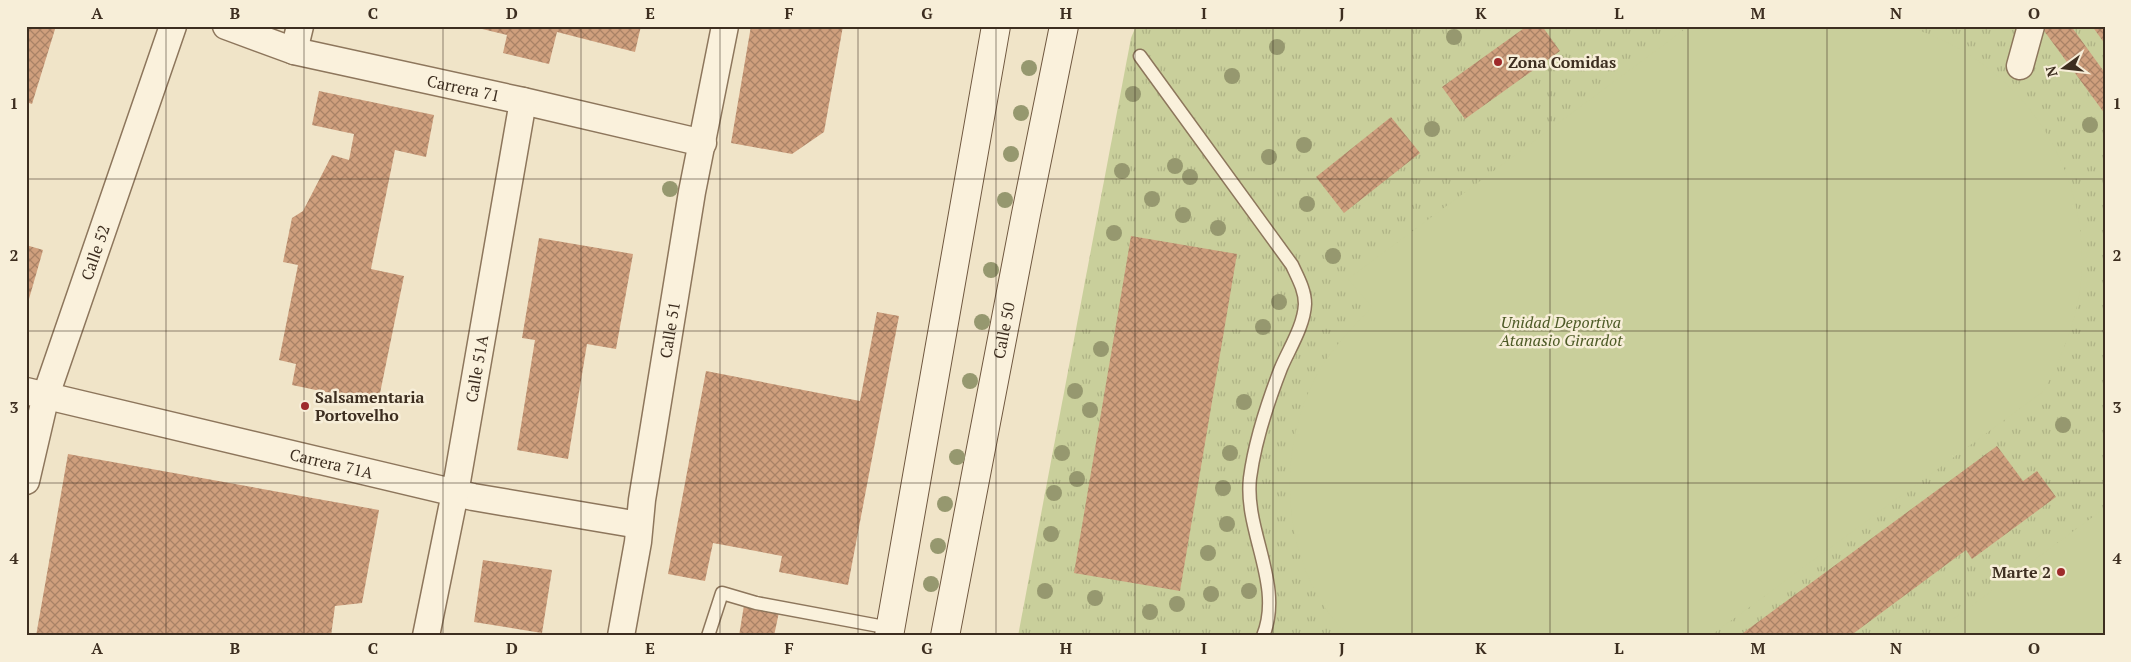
<svg xmlns="http://www.w3.org/2000/svg" width="2131" height="662" viewBox="0 0 2131 662" font-family="'PT Serif',serif">
	<defs>
		<pattern id="grass-tufts" width="24" height="20" patternUnits="userSpaceOnUse" patternTransform="scale(1.25)"><rect width="24" height="20" fill="#c9cf9b"/><path d="M3 7l-1-3M5 7V3M7 7l1-3M15 17l-1-3M17 17v-4M19 17l1-3" fill="none" stroke="#aeb285"/></pattern>
		<pattern id="building-cross-hatch" width="8" height="8" patternUnits="userSpaceOnUse" patternTransform="scale(1.25)"><rect width="8" height="8" fill="#cf9f7d"/><path d="M0 0l8 8M0 8l8-8" fill="none" stroke="#a98266"/></pattern>
	</defs>
	<rect width="100%" height="100%" fill="#f0e4c8"/>
	<path fill="url(#grass-tufts)" d="M 1136,26 L 2105,26 L 2105,636 L 1018,636 L 1131,38 Z"/>
	<path fill="#c9cf9b" d="M 1689,26 C 1742,26 1795,26 1848,26 C 1865,26 1892,23 1908,27 C 2014,59 2084,155 2082,266 C 2081,311 2064,352 2044,391 L 1710,636 L 1349,636 C 1343,629 1336,623 1331,616 C 1280,548 1277,445 1319,371 C 1333,347 1352,328 1372,307 L 1348,279 Z
		M 2105,508 L 2105,636 L 1930,636 Z"/>
	<path fill="url(#building-cross-hatch)" d="M 26,26 L 56,26 L 32,104 L 26,102 Z
		M 641,26 L 635,52 L 557,32 L 549,64 L 503,53 L 507,35 L 474,27 Z
		M 751,26 L 843,26 L 824,132 L 792,154 L 731,143 Z
		M 1527,26 L 1542,26 L 1560,51 L 1465,119 L 1442,87 Z
		M 2044,26 L 2071,26 L 2105,73 L 2105,114 L 2042,28 Z
		M 2092,26 L 2105,26 L 2105,44 Z
		M 319,91 L 434,115 L 426,157 L 395,150 L 371,269 L 404,276 L 378,403 L 292,385 L 296,364 L 279,360 L 298,265 L 283,262 L 292,218 L 303,211 L 332,155 L 349,160 L 354,134 L 312,125 Z
		M 1391,117 L 1420,153 L 1344,213 L 1316,177 Z
		M 1131,236 L 1237,254 L 1180,591 L 1074,573 Z
		M 539,238 L 633,254 L 616,349 L 587,344 L 568,459 L 517,450 L 535,340 L 522,338 Z
		M 26,245 L 43,250 L 27,306 L 26,306 Z
		M 877,312 L 899,316 L 848,585 L 779,572 L 782,556 L 713,543 L 705,581 L 668,574 L 706,371 L 860,401 Z
		M 1997,446 L 2023,481 L 2037,471 L 2056,497 L 1972,559 L 1966,550 L 1850,636 L 1739,636 Z
		M 68,454 L 379,510 L 362,603 L 335,606 L 331,636 L 36,636 Z
		M 483,560 L 552,570 L 542,633 L 474,622 Z
		M 744,605 L 779,612 L 774,636 L 739,636 Z"/>
	<g fill="none" stroke-linecap="round" stroke-linejoin="round">
		<g stroke="#8d765c" stroke-width="15">
			<path id="lane" d="M 1140,56 L 1292,265 C 1298,278 1305,290 1305,304 C 1304,326 1289,349 1281,368 C 1267,404 1255,440 1250,478 C 1244,531 1284,585 1263,636
				M 708,636 L 722,593 L 756,603 L 890,628"/>
		</g>
		<g stroke="#8d765c" stroke-width="29">
			<g id="street">
				<path id="s1" d="M 226,26 L 294,51 L 523,101 L 703,143"/>
				<path d="M 294,51 L 300,26"/>
				<path d="M 2020,66 L 2031,26"/>
				<path id="s2" d="M 26,391 L 473,497 L 639,525"/>
				<path id="s3" d="M 26,481 L 46,395 L 173,26"/>
				<path id="s4" d="M 426,636 L 455,493 L 523,101"/>
				<path id="s5" d="M 621,636 L 638,542 L 642,500 L 692,192 L 725,26"/>
			</g>
		</g>
		<g stroke="#6f573f" stroke-width="30">
			<g id="secondary">
				<path d="M 889,636 L 996,26"/>
				<path id="s6" d="M 945,636 L 1026,214 L 1064,26"/>
			</g>
		</g>
		<use href="#lane" stroke="#faf1dc" stroke-width="12"/>
		<use href="#street" stroke="#faf1dc" stroke-width="26"/>
		<use href="#secondary" stroke="#faf1dc" stroke-width="28"/>
	</g>
	<g fill="#96986f">
		<circle cx="1454" cy="37" r="8"/>
		<circle cx="1277" cy="47" r="8"/>
		<circle cx="1029" cy="68" r="8"/>
		<circle cx="1232" cy="76" r="8"/>
		<circle cx="1133" cy="94" r="8"/>
		<circle cx="1021" cy="113" r="8"/>
		<circle cx="2090" cy="125" r="8"/>
		<circle cx="1432" cy="129" r="8"/>
		<circle cx="1304" cy="145" r="8"/>
		<circle cx="1011" cy="154" r="8"/>
		<circle cx="1269" cy="157" r="8"/>
		<circle cx="1175" cy="166" r="8"/>
		<circle cx="1122" cy="171" r="8"/>
		<circle cx="1190" cy="177" r="8"/>
		<circle cx="670" cy="189" r="8"/>
		<circle cx="1152" cy="199" r="8"/>
		<circle cx="1005" cy="200" r="8"/>
		<circle cx="1307" cy="204" r="8"/>
		<circle cx="1183" cy="215" r="8"/>
		<circle cx="1218" cy="228" r="8"/>
		<circle cx="1114" cy="233" r="8"/>
		<circle cx="1333" cy="256" r="8"/>
		<circle cx="991" cy="270" r="8"/>
		<circle cx="1279" cy="302" r="8"/>
		<circle cx="982" cy="322" r="8"/>
		<circle cx="1263" cy="327" r="8"/>
		<circle cx="1101" cy="349" r="8"/>
		<circle cx="970" cy="381" r="8"/>
		<circle cx="1075" cy="391" r="8"/>
		<circle cx="1244" cy="402" r="8"/>
		<circle cx="1090" cy="410" r="8"/>
		<circle cx="2063" cy="425" r="8"/>
		<circle cx="1062" cy="453" r="8"/>
		<circle cx="1230" cy="453" r="8"/>
		<circle cx="957" cy="457" r="8"/>
		<circle cx="1077" cy="479" r="8"/>
		<circle cx="1223" cy="488" r="8"/>
		<circle cx="1054" cy="493" r="8"/>
		<circle cx="945" cy="504" r="8"/>
		<circle cx="1227" cy="524" r="8"/>
		<circle cx="1051" cy="534" r="8"/>
		<circle cx="938" cy="546" r="8"/>
		<circle cx="1208" cy="553" r="8"/>
		<circle cx="931" cy="584" r="8"/>
		<circle cx="1045" cy="591" r="8"/>
		<circle cx="1249" cy="591" r="8"/>
		<circle cx="1211" cy="594" r="8"/>
		<circle cx="1095" cy="598" r="8"/>
		<circle cx="1177" cy="604" r="8"/>
		<circle cx="1150" cy="612" r="8"/>
	</g>
	<path fill="none" stroke="#3d2e20" stroke-width="1" stroke-opacity="0.55" d="M 166,26 L 166,636M 304,26 L 304,636M 443,26 L 443,636M 581,26 L 581,636M 720,26 L 720,636M 858,26 L 858,636M 996,26 L 996,636M 1135,26 L 1135,636M 1273,26 L 1273,636M 1412,26 L 1412,636M 1550,26 L 1550,636M 1688,26 L 1688,636M 1827,26 L 1827,636M 1965,26 L 1965,636M 26,179 L 2105,179M 26,331 L 2105,331M 26,483 L 2105,483"/>
	<g fill="#9e2a2b" stroke="#f7eed8" stroke-width="2">
		<circle cx="1498" cy="62" r="5"/>
		<circle cx="305" cy="406" r="5"/>
		<circle cx="2061" cy="572" r="5"/>
	</g>
	<g text-anchor="middle" stroke-width="5" stroke-linejoin="round" paint-order="stroke">
		<g font-size="16" font-weight="bold" fill="#3d2e20" stroke="#f7eed8" text-anchor="start">
			<text x="1508" y="68">Zona Comidas</text>
			<text x="315" y="403">Salsamentaria<tspan x="315" dy="18">Portovelho</tspan></text>
			<text x="2051" y="578" text-anchor="end">Marte 2</text>
		</g>
		<g font-size="16" fill="#3d2e20" stroke="#f7eed8">
			<text dy="6" stroke="none"><textPath href="#s1" startOffset="246">Carrera 71</textPath></text>
			<text dy="6" stroke="none"><textPath href="#s3" startOffset="239">Calle 52</textPath></text>
			<text dy="6" stroke="none"><textPath href="#s5" startOffset="310">Calle 51</textPath></text>
			<text dy="6" stroke="none"><textPath href="#s6" startOffset="311">Calle 50</textPath></text>
			<text dy="6" stroke="none"><textPath href="#s4" startOffset="272">Calle 51A</textPath></text>
			<text dy="6" stroke="none"><textPath href="#s2" startOffset="314">Carrera 71A</textPath></text>
		</g>
		<g font-size="16" font-style="italic" fill="#4d5a26" stroke="#f7eed8">
			<text x="1561" y="328">Unidad Deportiva<tspan x="1561" dy="18">Atanasio Girardot</tspan></text>
		</g>
	</g>
	<rect width="2131" height="662" fill="none" stroke="#f7eed8" stroke-width="55"/>
	<g transform="translate(2064 68) rotate(255)" stroke="#f7eed8" stroke-width="4" paint-order="stroke">
	<path d="M0-4L9 19L0 12L-9 19Z" fill="#3d2e20"/>
	<text y="-8" font-size="14" font-weight="bold" text-anchor="middle" fill="#3d2e20">N</text>
	</g>
	<rect x="28" y="28" width="2076" height="606" fill="none" stroke="#3d2e20" stroke-width="2"/>
	<g font-size="16" text-anchor="middle" font-weight="bold" fill="#3d2e20">
		<text x="97" y="19">A</text>
		<text x="235" y="19">B</text>
		<text x="373" y="19">C</text>
		<text x="512" y="19">D</text>
		<text x="650" y="19">E</text>
		<text x="789" y="19">F</text>
		<text x="927" y="19">G</text>
		<text x="1066" y="19">H</text>
		<text x="1204" y="19">I</text>
		<text x="1342" y="19">J</text>
		<text x="1481" y="19">K</text>
		<text x="1619" y="19">L</text>
		<text x="1758" y="19">M</text>
		<text x="1896" y="19">N</text>
		<text x="2034" y="19">O</text>
		<text x="14" y="109">1</text>
		<text x="2117" y="109">1</text>
		<text x="14" y="261">2</text>
		<text x="2117" y="261">2</text>
		<text x="14" y="413">3</text>
		<text x="2117" y="413">3</text>
		<text x="14" y="564">4</text>
		<text x="2117" y="564">4</text>
		<text x="97" y="654">A</text>
		<text x="235" y="654">B</text>
		<text x="373" y="654">C</text>
		<text x="512" y="654">D</text>
		<text x="650" y="654">E</text>
		<text x="789" y="654">F</text>
		<text x="927" y="654">G</text>
		<text x="1066" y="654">H</text>
		<text x="1204" y="654">I</text>
		<text x="1342" y="654">J</text>
		<text x="1481" y="654">K</text>
		<text x="1619" y="654">L</text>
		<text x="1758" y="654">M</text>
		<text x="1896" y="654">N</text>
		<text x="2034" y="654">O</text>
	</g>
</svg>
